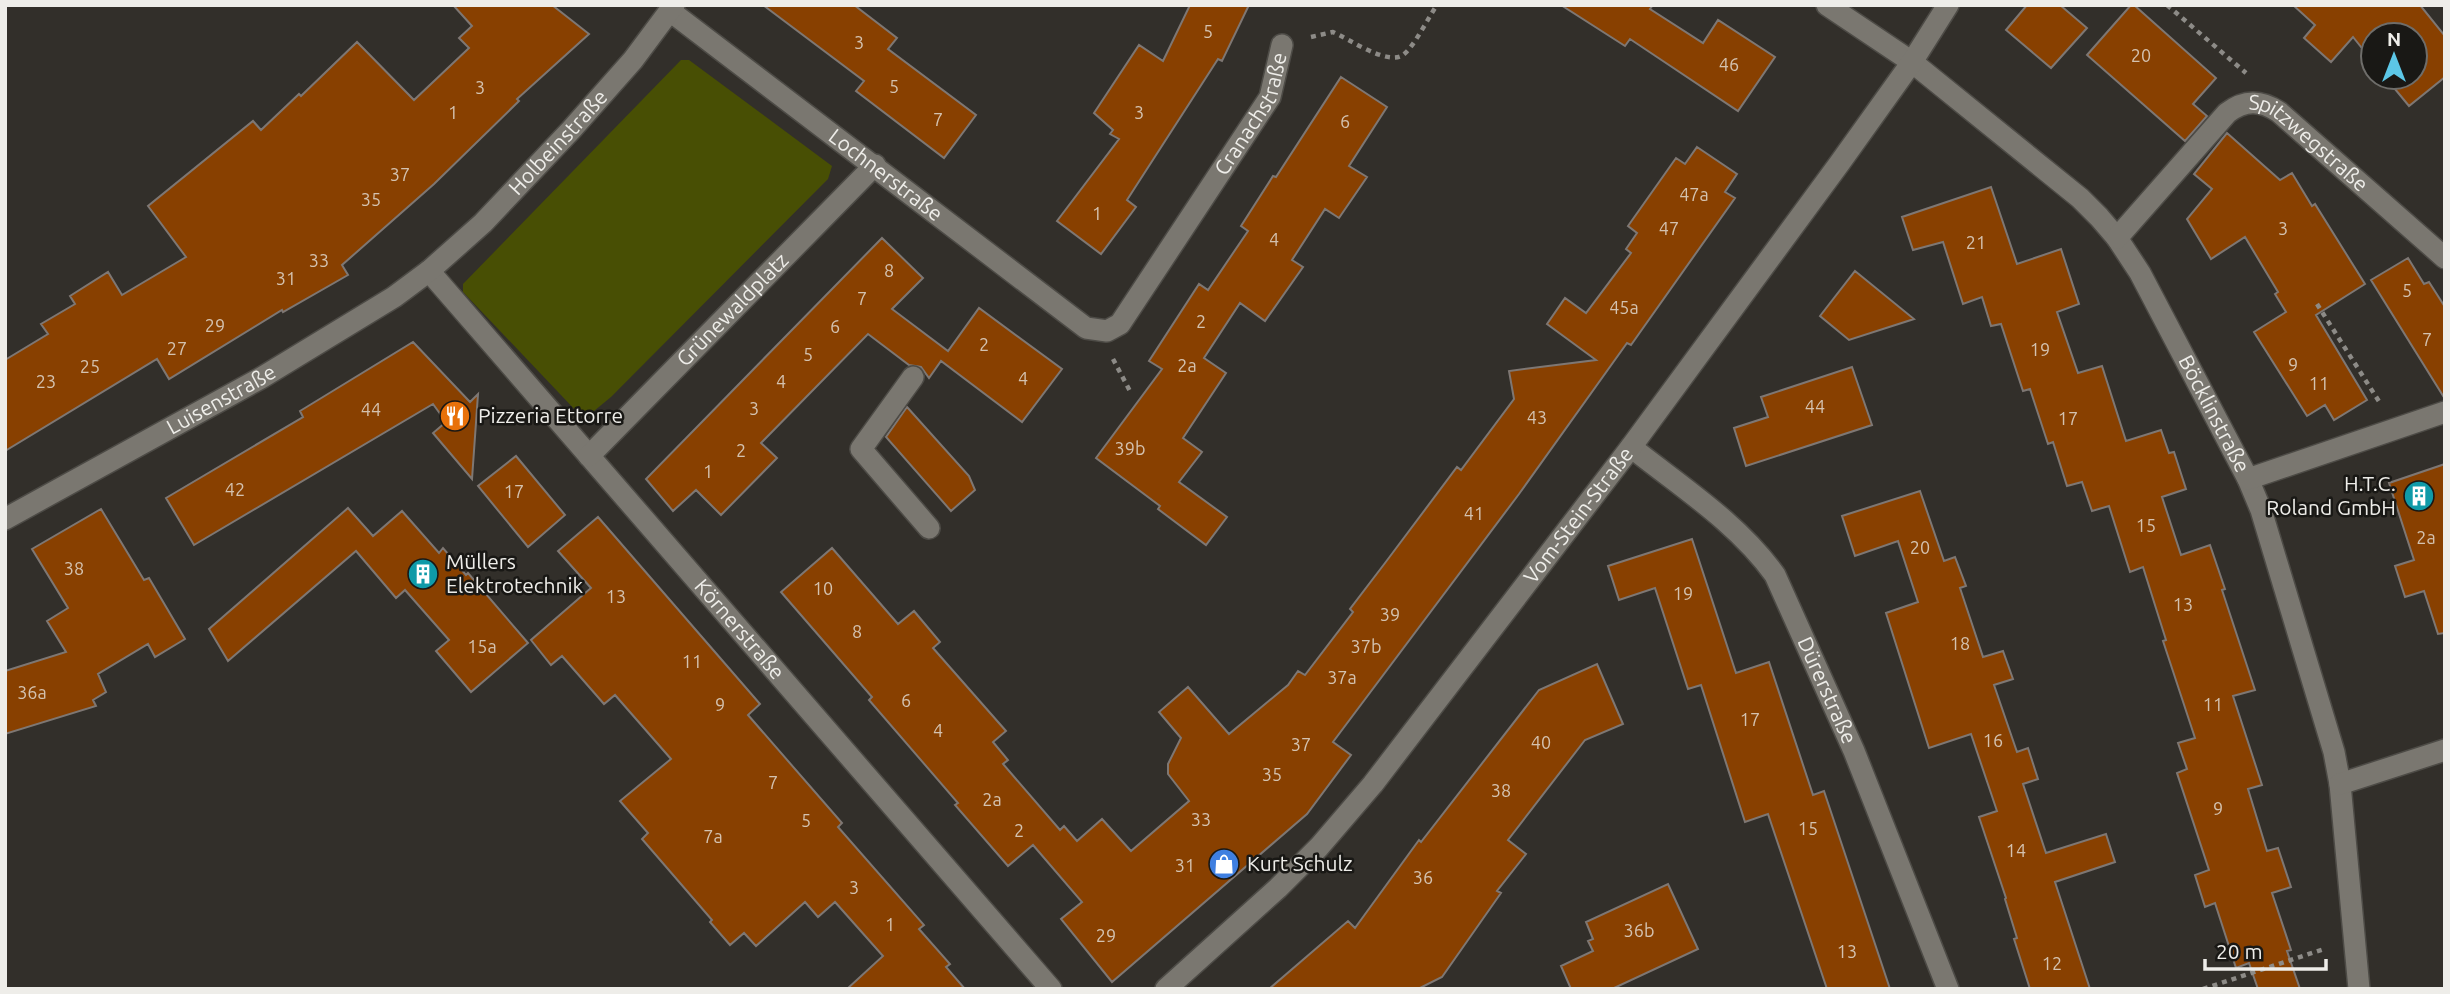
<svg xmlns="http://www.w3.org/2000/svg" width="2450" height="994" viewBox="0 0 2450 994" font-family="Ubuntu,sans-serif">
	<rect width="100%" height="100%" fill="#322f2a"/>
	<path fill="#484f04" d="M 681,60 L 689,60 L 832,166 L 828,179 L 611,397 L 594,411 L 578,413 L 463,292 L 463,284 Z"/>
	<path fill="#884000" stroke="#7e7773" stroke-width="2" d="M 453,5 L 552,5 L 589,34 L 517,99 L 519,101 L 434,184 L 342,265 L 348,275 L 283,312 L 282,310 L 169,379 L 157,359 L 5,451 L 5,360 L 48,334 L 41,324 L 75,304 L 70,296 L 108,272 L 122,295 L 186,257 L 148,206 L 253,121 L 261,130 L 299,94 L 301,96 L 357,42 L 414,100 L 469,48 L 459,38 L 472,26 Z
		M 763,5 L 854,5 L 897,38 L 888,49 L 976,115 L 944,158 L 856,91 L 864,81 Z
		M 1190,5 L 1249,5 L 1222,61 L 1218,59 L 1127,200 L 1136,207 L 1101,254 L 1057,221 L 1119,139 L 1110,134 L 1113,130 L 1094,113 L 1139,45 L 1163,61 Z
		M 1561,5 L 1653,5 L 1650,9 L 1703,43 L 1718,20 L 1775,57 L 1738,111 L 1630,39 L 1625,46 Z
		M 2027,5 L 2060,5 L 2087,28 L 2051,68 L 2006,30 Z
		M 2131,5 L 2134,5 L 2216,78 L 2193,104 L 2207,116 L 2185,141 L 2087,55 Z
		M 2293,5 L 2420,5 L 2445,36 L 2445,77 L 2409,106 L 2385,77 L 2415,77 L 2415,35 L 2373,35 L 2373,62 L 2353,37 L 2331,62 L 2304,38 L 2315,25 Z
		M 1341,77 L 1387,107 L 1349,166 L 1367,177 L 1339,218 L 1325,209 L 1292,260 L 1303,267 L 1265,321 L 1240,303 L 1204,358 L 1226,373 L 1183,438 L 1202,452 L 1179,482 L 1227,517 L 1206,545 L 1158,509 L 1160,506 L 1096,458 L 1162,369 L 1149,361 L 1199,284 L 1208,290 L 1248,231 L 1241,226 L 1273,176 L 1276,177 Z
		M 2227,133 L 2280,180 L 2292,173 L 2312,206 L 2315,204 L 2365,284 L 2316,315 L 2367,400 L 2334,420 L 2325,405 L 2307,416 L 2254,332 L 2286,312 L 2275,294 L 2278,292 L 2245,237 L 2211,259 L 2187,219 L 2212,189 L 2194,174 Z
		M 1697,147 L 1737,174 L 1725,192 L 1735,198 L 1631,345 L 1627,343 L 1519,494 L 1333,742 L 1351,755 L 1307,814 L 1112,982 L 1061,919 L 1082,902 L 1033,845 L 1008,866 L 955,805 L 958,803 L 869,700 L 872,697 L 781,592 L 832,548 L 898,624 L 914,611 L 940,642 L 933,648 L 1006,731 L 993,742 L 1008,760 L 1003,764 L 1060,830 L 1064,826 L 1077,841 L 1102,819 L 1131,851 L 1189,801 L 1168,774 L 1168,764 L 1181,738 L 1159,712 L 1188,687 L 1229,734 L 1288,685 L 1298,671 L 1305,675 L 1353,612 L 1350,609 L 1385,563 L 1457,467 L 1461,470 L 1514,399 L 1509,371 L 1596,360 L 1547,324 L 1565,298 L 1586,313 L 1631,253 L 1626,249 L 1637,233 L 1628,226 L 1676,158 L 1685,164 Z
		M 1991,187 L 2017,264 L 2061,249 L 2079,304 L 2057,312 L 2078,373 L 2102,366 L 2126,441 L 2161,430 L 2169,453 L 2174,452 L 2186,489 L 2162,497 L 2181,555 L 2210,545 L 2225,589 L 2222,590 L 2255,690 L 2233,696 L 2262,785 L 2248,789 L 2267,851 L 2278,848 L 2291,887 L 2272,893 L 2291,950 L 2287,951 L 2300,989 L 2258,989 L 2249,963 L 2236,968 L 2215,903 L 2205,907 L 2195,875 L 2209,870 L 2177,773 L 2187,769 L 2178,743 L 2195,738 L 2163,641 L 2166,640 L 2143,567 L 2130,572 L 2109,506 L 2092,511 L 2082,482 L 2067,486 L 2053,442 L 2048,444 L 2030,389 L 2023,391 L 2001,324 L 1991,326 L 1982,297 L 1963,304 L 1943,242 L 1913,250 L 1902,217 Z
		M 882,238 L 923,278 L 892,309 L 948,351 L 979,308 L 1062,369 L 1022,422 L 941,361 L 929,378 L 921,367 L 909,365 L 868,334 L 761,443 L 777,458 L 721,515 L 696,490 L 673,511 L 646,479 Z
		M 2408,258 L 2424,284 L 2429,282 L 2445,307 L 2445,399 L 2371,280 Z
		M 1855,271 L 1914,319 L 1849,340 L 1820,316 Z
		M 413,342 L 470,402 L 478,394 L 472,479 L 433,433 L 446,422 L 433,404 L 194,545 L 166,498 L 303,417 L 300,411 Z
		M 1852,367 L 1872,425 L 1746,466 L 1734,428 L 1768,417 L 1761,397 Z
		M 907,407 L 969,476 L 975,490 L 951,511 L 886,437 Z
		M 516,456 L 565,515 L 528,547 L 478,486 Z
		M 2445,464 L 2445,633 L 2438,634 L 2424,591 L 2405,597 L 2395,566 L 2414,560 L 2389,483 Z
		M 1920,491 L 1944,561 L 1955,557 L 1966,586 L 1960,588 L 1983,657 L 2003,651 L 2013,679 L 1994,685 L 2017,752 L 2028,748 L 2038,779 L 2023,784 L 2046,853 L 2106,834 L 2115,862 L 2055,882 L 2090,989 L 2030,989 L 2014,939 L 2017,938 L 2005,899 L 2006,898 L 1979,817 L 1997,811 L 1971,734 L 1929,748 L 1886,613 L 1918,602 L 1898,541 L 1855,556 L 1842,516 Z
		M 348,508 L 373,536 L 402,511 L 439,553 L 443,548 L 466,575 L 468,573 L 528,643 L 471,692 L 436,651 L 449,640 L 405,590 L 396,598 L 356,551 L 228,661 L 209,629 Z
		M 101,509 L 144,580 L 149,578 L 185,639 L 155,657 L 148,644 L 98,674 L 106,692 L 93,700 L 96,706 L 5,734 L 5,671 L 66,652 L 47,621 L 68,608 L 32,549 Z
		M 598,517 L 760,704 L 748,715 L 842,823 L 838,827 L 924,925 L 919,929 L 950,964 L 946,967 L 965,989 L 847,989 L 883,956 L 835,902 L 818,917 L 805,902 L 756,946 L 744,933 L 730,945 L 710,922 L 712,920 L 642,839 L 648,833 L 620,801 L 671,759 L 615,695 L 604,704 L 562,656 L 551,665 L 531,640 L 591,588 L 558,551 Z
		M 1692,539 L 1736,673 L 1769,662 L 1813,795 L 1824,791 L 1890,989 L 1827,989 L 1768,814 L 1745,822 L 1701,685 L 1688,689 L 1655,588 L 1619,600 L 1608,566 Z
		M 1597,664 L 1623,724 L 1585,740 L 1508,840 L 1526,854 L 1497,891 L 1501,893 L 1442,977 L 1418,989 L 1269,989 L 1348,921 L 1355,928 L 1419,840 L 1421,842 L 1539,690 Z
		M 1668,884 L 1698,949 L 1612,989 L 1571,989 L 1561,966 L 1593,951 L 1588,941 L 1593,939 L 1586,922 Z"/>
	<g fill="none" stroke-linecap="round" stroke-linejoin="round">
		<g stroke="#4d4b46" stroke-width="24">
			<g id="minor">
				<path id="s1" d="M 1827,5 L 1912,62 L 2080,198 L 2099,217 L 2117,238 L 2140,273 L 2248,479 L 2261,510 L 2334,752 L 2340,784 L 2359,989"/>
				<path id="s2" d="M 670,11 L 1086,328 L 1107,331 L 1120,324 L 1270,97 L 1282,45"/>
				<path id="s3" d="M 2117,238 L 2227,113 C 2245,99 2261,100 2279,112 L 2445,258"/>
				<path id="s4" d="M 429,271 L 1051,989"/>
				<path d="M 913,377 L 861,449 L 929,528"/>
				<path id="s5" d="M 1631,447 C 1680,486 1738,523 1775,575 L 1854,751 L 1948,989"/>
				<path id="s6" d="M 589,456 L 875,165"/>
				<path d="M 2248,479 L 2445,412"/>
				<path id="s7" d="M 5,519 L 261,378 L 394,297 L 429,271 L 483,223 L 571,130 L 633,60 L 674,5"/>
				<path d="M 2340,784 L 2445,750"/>
				<path id="s8" d="M 1166,989 L 1278,888 L 1319,847 L 1373,784 L 1631,447 L 1839,164 L 1912,62 L 1948,5"/>
			</g>
		</g>
		<path stroke="#8d8b87" stroke-width="4.5" stroke-dasharray="5 5" stroke-linecap="butt" d="M 2167,5 L 2246,73
			M 1311,37 L 1333,32 C 1349,39 1388,66 1403,55 C 1414,47 1428,18 1437,5
			M 2317,304 L 2380,403
			M 1113,359 L 1131,393
			M 2203,989 L 2324,949"/>
		<use href="#minor" stroke="#7a7770" stroke-width="21"/>
	</g>
	<defs>
		<g id="restaurant-disc" transform="scale(1.575)"><circle r="9.5" fill="#e8710a" stroke="#191815"/><path d="M-5-6h1v4h1v-4h1v4h1v-4h1v5L-1.5 .5V6h-2V.5L-5-1ZM5-6V6H3V1.5H1.5Q1.5-4 5-6Z" fill="#fff"/></g>
		<g id="building-disc" transform="scale(1.575)"><circle r="9.5" fill="#0f9aa8" stroke="#191815"/><path d="M-4-6H4V6H1V3H-1V6H-4ZM-2.5-4.3h1.7v1.8h-1.7ZM.8-4.3h1.7v1.8H.8ZM-2.5-1h1.7V.8h-1.7ZM.8-1h1.7V.8H.8Z" fill="#fff"/></g>
		<g id="shop-disc" transform="scale(1.575)"><circle r="9.5" fill="#3f7fe0" stroke="#191815"/><path d="M-5-2.5h2.3a2.7 3.5 0 0 1 5.4 0H5L5.5 6h-11ZM-1.5-2.5h3a1.5 2.3 0 0 0-3 0Z" fill="#fff"/></g>
	</defs>
	<g fill-rule="evenodd">
		<use href="#restaurant-disc" x="455" y="416"/>
		<use href="#building-disc" x="2419" y="496"/>
		<use href="#building-disc" x="423" y="574"/>
		<use href="#shop-disc" x="1224" y="864"/>
	</g>
	<g text-anchor="middle" stroke-width="5" stroke-linejoin="round" paint-order="stroke">
		<g font-size="18" fill="#d4c2af">
			<text x="1208" y="38">5</text>
			<text x="859" y="49">3</text>
			<text x="2141" y="62">20</text>
			<text x="1729" y="71">46</text>
			<text x="894" y="93">5</text>
			<text x="480" y="94">3</text>
			<text x="453" y="119">1</text>
			<text x="1139" y="119">3</text>
			<text x="938" y="126">7</text>
			<text x="1345" y="128">6</text>
			<text x="400" y="181">37</text>
			<text x="1694" y="201">47a</text>
			<text x="371" y="206">35</text>
			<text x="1097" y="220">1</text>
			<text x="1669" y="235">47</text>
			<text x="2283" y="235">3</text>
			<text x="1274" y="246">4</text>
			<text x="1976" y="249">21</text>
			<text x="319" y="267">33</text>
			<text x="889" y="277">8</text>
			<text x="286" y="285">31</text>
			<text x="2407" y="297">5</text>
			<text x="862" y="305">7</text>
			<text x="1624" y="314">45a</text>
			<text x="1201" y="328">2</text>
			<text x="215" y="332">29</text>
			<text x="835" y="333">6</text>
			<text x="2427" y="346">7</text>
			<text x="984" y="351">2</text>
			<text x="177" y="355">27</text>
			<text x="2040" y="356">19</text>
			<text x="808" y="361">5</text>
			<text x="2293" y="371">9</text>
			<text x="1187" y="372">2a</text>
			<text x="90" y="373">25</text>
			<text x="1023" y="385">4</text>
			<text x="46" y="388">23</text>
			<text x="781" y="388">4</text>
			<text x="2319" y="390">11</text>
			<text x="1815" y="413">44</text>
			<text x="754" y="415">3</text>
			<text x="371" y="416">44</text>
			<text x="1537" y="424">43</text>
			<text x="2068" y="425">17</text>
			<text x="1130" y="455">39b</text>
			<text x="741" y="457">2</text>
			<text x="708" y="478">1</text>
			<text x="235" y="496">42</text>
			<text x="514" y="498">17</text>
			<text x="1474" y="520">41</text>
			<text x="2146" y="532">15</text>
			<text x="2426" y="544">2a</text>
			<text x="1920" y="554">20</text>
			<text x="74" y="575">38</text>
			<text x="823" y="595">10</text>
			<text x="1683" y="600">19</text>
			<text x="616" y="603">13</text>
			<text x="2183" y="611">13</text>
			<text x="1390" y="621">39</text>
			<text x="857" y="638">8</text>
			<text x="1960" y="650">18</text>
			<text x="482" y="653">15a</text>
			<text x="1366" y="653">37b</text>
			<text x="692" y="668">11</text>
			<text x="1342" y="684">37a</text>
			<text x="32" y="699">36a</text>
			<text x="906" y="707">6</text>
			<text x="720" y="711">9</text>
			<text x="2213" y="711">11</text>
			<text x="1750" y="726">17</text>
			<text x="938" y="737">4</text>
			<text x="1993" y="747">16</text>
			<text x="1541" y="749">40</text>
			<text x="1301" y="751">37</text>
			<text x="1272" y="781">35</text>
			<text x="773" y="789">7</text>
			<text x="1501" y="797">38</text>
			<text x="992" y="806">2a</text>
			<text x="2218" y="815">9</text>
			<text x="1201" y="826">33</text>
			<text x="806" y="827">5</text>
			<text x="1808" y="835">15</text>
			<text x="1019" y="837">2</text>
			<text x="713" y="843">7a</text>
			<text x="2016" y="857">14</text>
			<text x="1185" y="872">31</text>
			<text x="1423" y="884">36</text>
			<text x="854" y="894">3</text>
			<text x="890" y="931">1</text>
			<text x="1639" y="937">36b</text>
			<text x="1106" y="942">29</text>
			<text x="1847" y="958">13</text>
			<text x="2052" y="970">12</text>
		</g>
		<g font-size="21" fill="#eeede9" stroke="#191815">
			<text dy="7" stroke="none"><textPath href="#s2" startOffset="808">Cranachstraße</textPath></text>
			<text dy="7" stroke="none"><textPath href="#s7" startOffset="674">Holbeinstraße</textPath></text>
			<text dy="7" stroke="none"><textPath href="#s3" startOffset="264">Spitzwegstraße</textPath></text>
			<text dy="7" stroke="none"><textPath href="#s2" startOffset="271">Lochnerstraße</textPath></text>
			<text dy="7" stroke="none"><textPath href="#s6" startOffset="205">Grünewaldplatz</textPath></text>
			<text dy="7" stroke="none"><textPath href="#s7" startOffset="247">Luisenstraße</textPath></text>
			<text dy="7" stroke="none"><textPath href="#s1" startOffset="574">Böcklinstraße</textPath></text>
			<text dy="7" stroke="none"><textPath href="#s8" startOffset="630">Vom-Stein-Straße</textPath></text>
			<text dy="7" stroke="none"><textPath href="#s4" startOffset="474">Körnerstraße</textPath></text>
			<text dy="7" stroke="none"><textPath href="#s5" startOffset="320">Dürerstraße</textPath></text>
		</g>
		<g font-size="21" fill="#eeede9" stroke="#191815" text-anchor="start">
			<text x="478" y="423">Pizzeria Ettorre</text>
			<text x="2396" y="491" text-anchor="end">H.T.C.<tspan x="2396" dy="24">Roland GmbH</tspan></text>
			<text x="446" y="569">Müllers<tspan x="446" dy="24">Elektrotechnik</tspan></text>
			<text x="1247" y="871">Kurt Schulz</text>
		</g>
	</g>
	<rect width="2450" height="994" fill="none" stroke="#eeede9" stroke-width="14"/>
	<g transform="translate(2394 56)"><circle r="33" fill="#191815" stroke="#6e6d6a" stroke-width="2"/>
	<path d="M0-5L12 26L0 18L-12 26Z" fill="#5cc7e7"/>
	<text y="-10" font-size="19" font-weight="bold" text-anchor="middle" fill="#eeede9">N</text>
	</g>
	<path d="M2205 959v10h121v-10" fill="none" stroke="#eeede9" stroke-width="3.5"/>
	<text x="2216" y="959" font-size="21" fill="#eeede9" stroke="#191815" stroke-width="5" paint-order="stroke">20 m</text>
</svg>
